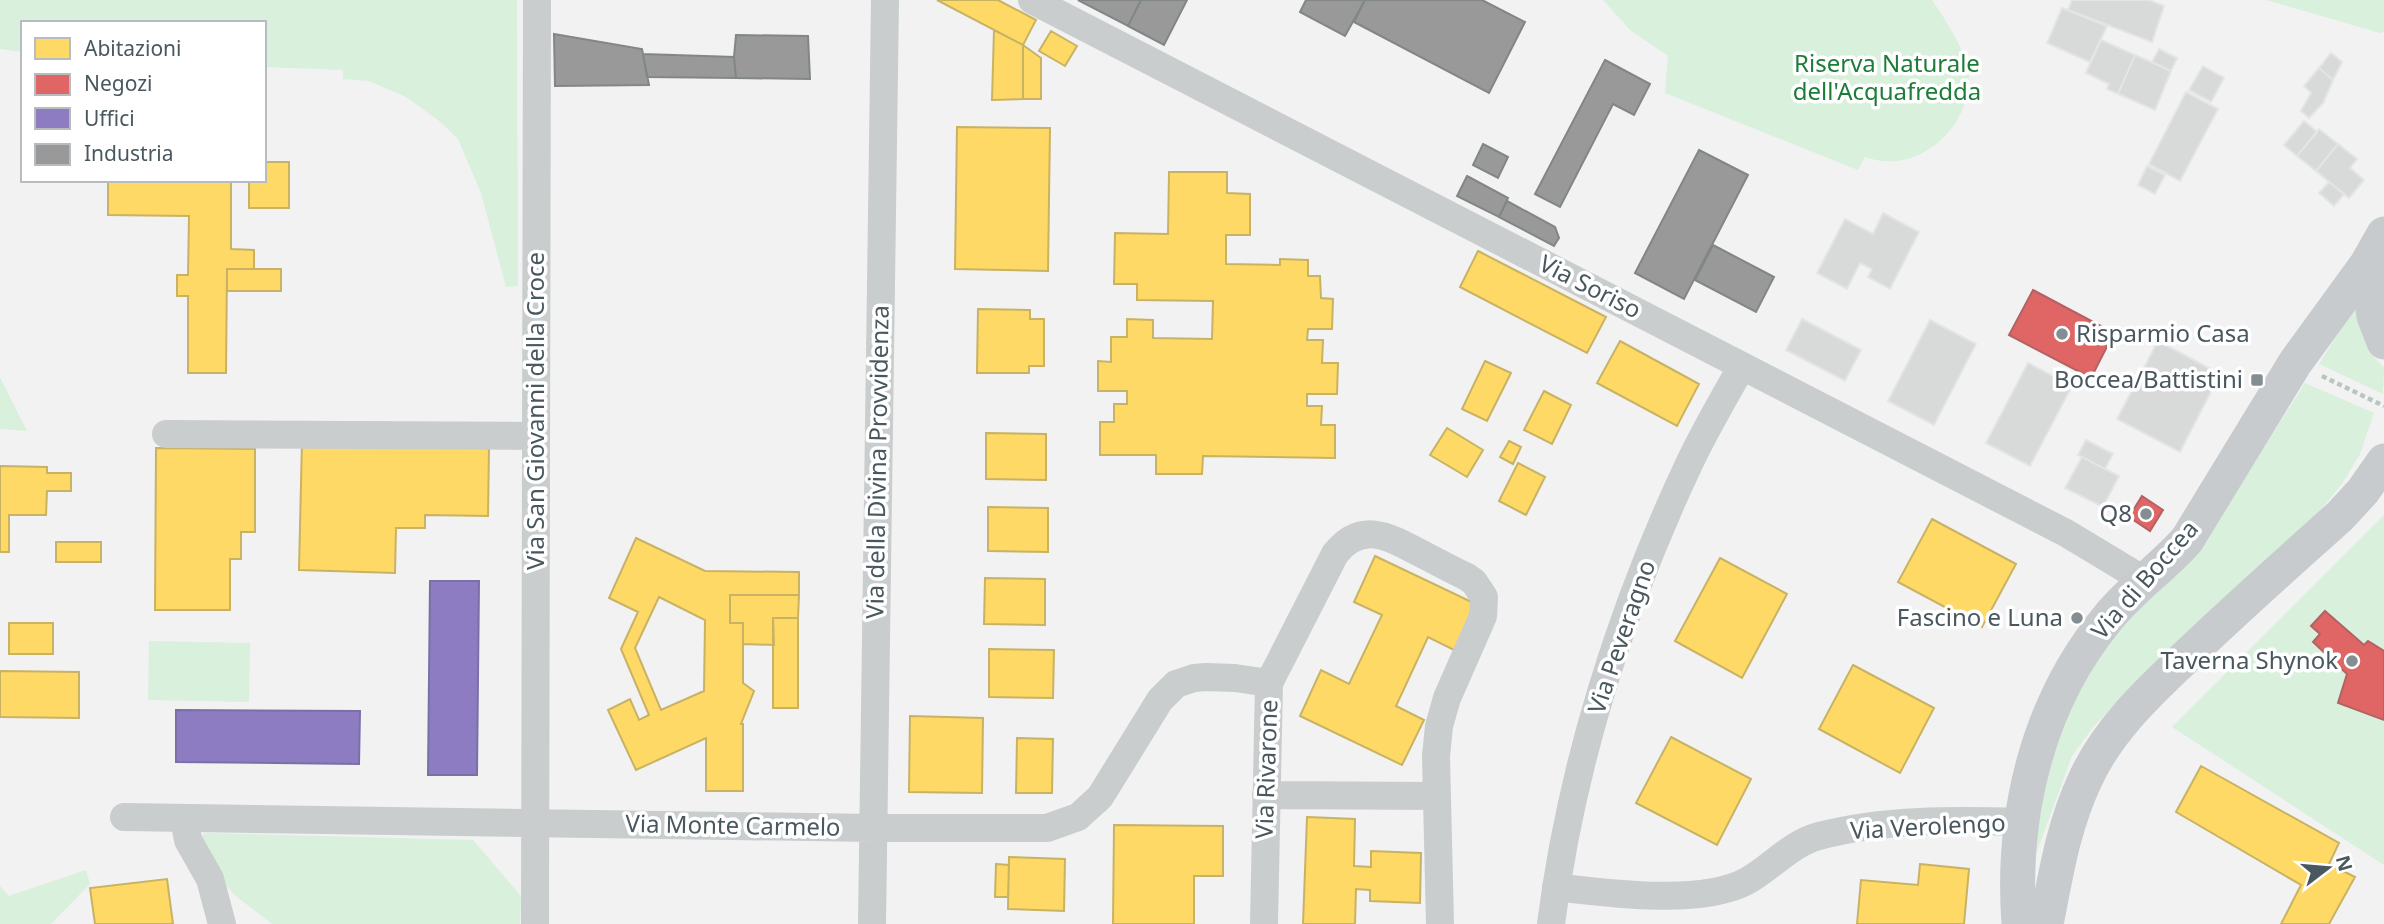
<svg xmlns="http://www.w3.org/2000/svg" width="2384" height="924" viewBox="0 0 2384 924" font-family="'Noto Sans',sans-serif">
	<rect width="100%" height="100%" fill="#f2f2f2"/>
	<path fill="#d8f0dc" d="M 0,0 L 517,0 L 518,286 L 506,287 L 481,193 L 458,139 L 438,120 L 406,97 L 369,81 L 343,79 L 343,70 L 264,67 L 264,23 L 23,23 L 23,52 L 0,49 Z
		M 1603,0 L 1932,0 C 1944,17 1970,57 1969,78 C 1969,130 1916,176 1865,157 L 1858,170 L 1665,93 L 1668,56 L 1630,30 Z
		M 2266,0 L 2384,0 L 2384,32 L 2380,33 Z
		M 2357,303 C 2360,328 2364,350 2384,367 L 2383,394 L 2319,364 Z
		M 0,377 L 27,431 L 0,429 Z
		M 2305,383 L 2374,413 L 2360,454 L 2342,484 L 2319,512 L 2172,648 L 2094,726 L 2072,756 L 2031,868 L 2042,769 L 2085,667 L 2209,534 Z
		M 2384,515 L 2384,865 L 2172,727 Z
		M 149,641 L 250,643 L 249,702 L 148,700 Z
		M 207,833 L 473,840 L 521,896 L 520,924 L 272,924 L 237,897 L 225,885 L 200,835 Z
		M 86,870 L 90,884 L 51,924 L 0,924 L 0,886 L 9,896 Z"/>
	<path fill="#ffd966" stroke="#c8b264" stroke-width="2" fill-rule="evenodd" d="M 937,0 L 998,0 L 1036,20 L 1023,45 Z
		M 994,30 L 1023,45 L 1023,99 L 992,100 Z
		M 1051,31 L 1077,46 L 1065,66 L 1039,51 Z
		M 1023,45 L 1041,58 L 1041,99 L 1023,99 Z
		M 957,127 L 1050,128 L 1048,271 L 955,269 Z
		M 264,162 L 289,162 L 289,208 L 249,208 L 249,180 L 264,180 Z
		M 1169,172 L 1227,172 L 1227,193 L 1250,194 L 1250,235 L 1226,235 L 1226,264 L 1280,265 L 1280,259 L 1308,260 L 1308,276 L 1320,276 L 1321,298 L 1333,299 L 1332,329 L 1308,329 L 1307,340 L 1323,340 L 1322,363 L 1338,363 L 1337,394 L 1307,394 L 1307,406 L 1322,406 L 1321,425 L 1335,425 L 1335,458 L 1203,456 L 1202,474 L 1156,474 L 1156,455 L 1100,455 L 1100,422 L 1114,422 L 1114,404 L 1127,404 L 1127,391 L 1098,391 L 1098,361 L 1111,362 L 1111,337 L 1127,337 L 1127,319 L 1153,320 L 1153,338 L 1212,339 L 1213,301 L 1137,300 L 1137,284 L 1114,284 L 1115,233 L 1168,234 Z
		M 108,180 L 231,180 L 231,249 L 254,250 L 254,269 L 227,269 L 226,373 L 188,373 L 188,296 L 177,296 L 177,275 L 188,275 L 189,216 L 108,215 Z
		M 1478,251 L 1606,317 L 1587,353 L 1460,287 Z
		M 227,269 L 281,269 L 281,291 L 227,291 Z
		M 978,309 L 1030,310 L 1030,319 L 1044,319 L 1044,366 L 1029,366 L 1029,373 L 977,373 Z
		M 1620,341 L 1699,384 L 1677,426 L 1597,383 Z
		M 1485,361 L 1511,373 L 1487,421 L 1462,409 Z
		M 1544,391 L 1571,405 L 1552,444 L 1524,430 Z
		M 1447,428 L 1483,450 L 1467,477 L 1430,455 Z
		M 986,433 L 1046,434 L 1046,480 L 986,479 Z
		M 302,441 L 489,446 L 488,516 L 425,515 L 425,528 L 396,528 L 395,573 L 299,570 Z
		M 1509,441 L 1521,447 L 1513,464 L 1500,457 Z
		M 156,448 L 255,449 L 255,532 L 241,532 L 241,559 L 230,559 L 230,610 L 155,610 Z
		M 1518,463 L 1545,477 L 1526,515 L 1499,501 Z
		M 0,466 L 47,467 L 47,473 L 71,473 L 71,491 L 47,491 L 46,515 L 9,515 L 9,552 L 0,552 Z
		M 988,507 L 1048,508 L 1048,552 L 988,551 Z
		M 1932,519 L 2016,564 L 1982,627 L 1898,582 Z
		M 636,538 L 705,571 L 799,572 L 799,595 L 730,595 L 730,623 L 743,623 L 743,683 L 754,691 L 741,724 L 743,724 L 743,791 L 706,791 L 706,738 L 636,770 L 608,710 L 630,699 L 639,720 L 649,715 L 621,649 L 638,612 L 609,598 ZM 659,597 L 705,620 L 704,691 L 661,710 L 635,648 Z
		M 56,542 L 101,542 L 101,562 L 56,562 Z
		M 1375,556 L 1478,605 L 1456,651 L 1428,637 L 1396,706 L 1424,720 L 1402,765 L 1300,716 L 1321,670 L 1349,684 L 1382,615 L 1354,602 Z
		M 1720,558 L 1787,594 L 1742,678 L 1675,641 Z
		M 985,578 L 1045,579 L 1045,625 L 984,624 Z
		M 730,595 L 799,595 L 798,618 L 773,618 L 774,645 L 743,644 L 743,623 L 730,623 Z
		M 773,618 L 798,618 L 798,708 L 773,708 Z
		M 9,623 L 53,623 L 53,654 L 9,654 Z
		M 989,649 L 1054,650 L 1053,698 L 989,697 Z
		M 1853,665 L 1934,708 L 1900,773 L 1819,729 Z
		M 0,671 L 79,672 L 79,718 L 0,717 Z
		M 910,716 L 983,718 L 982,793 L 909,792 Z
		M 1671,737 L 1751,779 L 1717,845 L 1636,803 Z
		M 1017,738 L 1053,739 L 1052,793 L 1016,793 Z
		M 2201,766 L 2339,843 L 2329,864 L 2355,877 L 2329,924 L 2281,924 L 2301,885 L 2176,812 Z
		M 1307,817 L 1355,819 L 1354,866 L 1371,867 L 1371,851 L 1421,853 L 1420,903 L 1370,901 L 1370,890 L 1356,889 L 1355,924 L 1303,924 Z
		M 1114,825 L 1223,826 L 1223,876 L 1194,876 L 1194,924 L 1113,924 Z
		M 1009,857 L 1065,859 L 1064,911 L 1008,909 Z
		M 996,864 L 1009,865 L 1008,897 L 995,897 Z
		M 1920,864 L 1969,869 L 1964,924 L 1857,924 L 1861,880 L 1918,885 Z
		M 167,879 L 173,924 L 95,924 L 90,888 Z"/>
	<path fill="#e06666" stroke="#b36264" stroke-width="2" d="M 2033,290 L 2114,333 L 2091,378 L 2009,335 Z
		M 2142,496 L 2163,510 L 2150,531 L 2129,517 Z
		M 2325,611 L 2364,645 L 2368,641 L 2384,651 L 2384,720 L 2338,703 L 2347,674 L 2313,642 L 2320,634 L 2311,626 Z"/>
	<path fill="#8e7cc3" stroke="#7971a5" stroke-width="2" d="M 430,581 L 479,581 L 477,775 L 428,775 Z
		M 176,710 L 360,711 L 359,764 L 176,762 Z"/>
	<path fill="#999" stroke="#818687" stroke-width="2" d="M 1078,0 L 1141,0 L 1128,26 Z
		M 1141,0 L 1187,0 L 1164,45 L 1128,26 Z
		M 1306,0 L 1365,0 L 1345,36 L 1300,12 Z
		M 1365,0 L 1482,0 L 1525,22 L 1489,93 L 1354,22 Z
		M 554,34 L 642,49 L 649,85 L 555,86 Z
		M 736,35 L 808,36 L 810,79 L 736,78 L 734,57 Z
		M 643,54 L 734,57 L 736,78 L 647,77 Z
		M 1605,60 L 1650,84 L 1634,115 L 1613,104 L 1560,207 L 1535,194 Z
		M 1483,144 L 1508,157 L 1498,178 L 1473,165 Z
		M 1699,150 L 1748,175 L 1684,299 L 1635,273 Z
		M 1467,176 L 1508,198 L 1499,217 L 1457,196 Z
		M 1507,201 L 1555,227 L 1559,238 L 1554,246 L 1499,217 Z
		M 1713,245 L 1774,277 L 1756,312 L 1695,280 Z"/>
	<path fill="#d8dada" stroke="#e3e4e5" stroke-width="2" d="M 2072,0 L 2149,0 L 2164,6 L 2152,42 L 2068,10 Z
		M 2062,8 L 2107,26 L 2090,62 L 2047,43 Z
		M 2101,40 L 2135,55 L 2118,94 L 2107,89 L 2109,84 L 2086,73 Z
		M 2159,49 L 2177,58 L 2171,71 L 2152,62 Z
		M 2331,53 L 2342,62 L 2333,80 L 2319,68 Z
		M 2135,55 L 2171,71 L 2155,110 L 2118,94 Z
		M 2203,66 L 2224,78 L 2211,102 L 2189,90 Z
		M 2319,68 L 2333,80 L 2323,103 L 2309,118 L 2301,111 L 2311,93 L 2304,86 Z
		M 2186,92 L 2218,109 L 2180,181 L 2149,164 Z
		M 2304,121 L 2317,132 L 2297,156 L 2284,145 Z
		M 2319,129 L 2338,144 L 2316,171 L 2297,156 Z
		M 2338,144 L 2357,159 L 2350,168 L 2364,180 L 2349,198 L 2316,171 Z
		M 2147,166 L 2165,175 L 2155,194 L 2138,185 Z
		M 2329,182 L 2344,194 L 2334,206 L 2319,193 Z
		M 1883,213 L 1919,232 L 1890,289 L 1868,277 L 1872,269 L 1860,263 L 1847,289 L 1817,273 L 1845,219 L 1873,234 Z
		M 1802,319 L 1861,350 L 1845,381 L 1786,350 Z
		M 1930,320 L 1976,344 L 1934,425 L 1888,401 Z
		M 2158,341 L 2220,374 L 2180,452 L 2117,419 Z
		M 2028,363 L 2072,386 L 2030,466 L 1986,443 Z
		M 2086,440 L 2113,454 L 2105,469 L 2078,455 Z
		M 2082,457 L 2119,476 L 2103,507 L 2065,488 Z"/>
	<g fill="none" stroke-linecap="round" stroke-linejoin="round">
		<path stroke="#b9c5bf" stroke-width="4.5" stroke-dasharray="5 3.5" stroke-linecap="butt" d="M 2322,376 L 2384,406"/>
		<path stroke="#c9cdce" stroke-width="28" d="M 1032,0 L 2066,533 L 2144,580
			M 166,434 L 536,436
			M 1266,795 L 1437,796
			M 124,817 L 873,828 L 1047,828 L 1078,817 L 1100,797 L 1160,700 L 1176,684 L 1194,678 L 1206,677 L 1235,678 L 1269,683
			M 184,818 L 188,840 L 210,879 L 222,924
			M 1556,887 C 1607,893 1701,906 1747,881 C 1772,867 1790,844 1819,836 C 1884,819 1955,820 2021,822
			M 535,924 L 537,0
			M 872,924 L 885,0
			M 1264,924 L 1269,683 L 1335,554 C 1361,521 1388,536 1418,552 C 1434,560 1450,569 1467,577 L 1474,582 L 1484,597 L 1483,616 L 1447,698 L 1439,726 L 1436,756 L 1440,924
			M 1551,924 C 1571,766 1621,608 1689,464 C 1705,430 1724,398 1742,366"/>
		<path stroke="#c8cbcd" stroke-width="35" d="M 2367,264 L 2374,316 L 2384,342
			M 2019,924 C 2011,815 2037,704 2107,619 C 2131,589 2162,568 2187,540 L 2295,363 L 2367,264 L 2384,234
			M 2046,924 C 2056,874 2063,827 2085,780 C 2108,729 2150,691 2190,653 C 2239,606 2290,561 2340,516 L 2363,491 L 2384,461"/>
	</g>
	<g fill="#848e92" stroke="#fff" stroke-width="2.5">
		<circle cx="2062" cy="334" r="7"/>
		<rect x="2250" y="373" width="14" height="14" rx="3.5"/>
		<circle cx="2146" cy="514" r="7"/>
		<circle cx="2077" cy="618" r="7"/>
		<circle cx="2352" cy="661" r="7"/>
	</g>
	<g text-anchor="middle" stroke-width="7" stroke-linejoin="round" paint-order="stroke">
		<g font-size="24" fill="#1c7d39" stroke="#fff">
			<text x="1887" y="72">Riserva Naturale<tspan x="1887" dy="28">dell'Acquafredda</tspan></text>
		</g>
		<g font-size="24" fill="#49585e" stroke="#fff">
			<text transform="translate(1590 287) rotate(27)" y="8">Via Soriso</text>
			<text transform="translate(536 411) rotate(-90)" y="8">Via San Giovanni della Croce</text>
			<text transform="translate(878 462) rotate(-89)" y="8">Via della Divina Provvidenza</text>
			<text transform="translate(2145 580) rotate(-49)" y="8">Via di Boccea</text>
			<text transform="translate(1622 637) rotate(-71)" y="8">Via Peveragno</text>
			<text transform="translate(1267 769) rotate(-88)" y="8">Via Rivarone</text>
			<text transform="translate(733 826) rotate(1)" y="8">Via Monte Carmelo</text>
			<text transform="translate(1928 827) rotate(-3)" y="8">Via Verolengo</text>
		</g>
		<g font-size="24" fill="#49585e" stroke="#fff" text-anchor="end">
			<text x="2076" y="342" text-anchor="start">Risparmio Casa</text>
			<text x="2243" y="388">Boccea/Battistini</text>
			<text x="2132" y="522">Q8</text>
			<text x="2063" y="626">Fascino e Luna</text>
			<text x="2338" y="669">Taverna Shynok</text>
		</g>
	</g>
	<rect x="21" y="21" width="245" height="161" fill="#ffffff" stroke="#b6bcbf" stroke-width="2"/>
	<rect x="35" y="38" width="35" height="21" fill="#ffd966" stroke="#b6bcbf" stroke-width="2"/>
	<text x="84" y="56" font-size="21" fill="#49585e">Abitazioni</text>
	<rect x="35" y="74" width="35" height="21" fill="#e06666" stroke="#b6bcbf" stroke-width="2"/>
	<text x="84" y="91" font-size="21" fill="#49585e">Negozi</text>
	<rect x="35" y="108" width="35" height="21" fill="#8e7cc3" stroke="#b6bcbf" stroke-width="2"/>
	<text x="84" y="126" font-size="21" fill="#49585e">Uffici</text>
	<rect x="35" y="144" width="35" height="21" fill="#999999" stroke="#b6bcbf" stroke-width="2"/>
	<text x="84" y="161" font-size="21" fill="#49585e">Industria</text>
	<g transform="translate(2328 868) rotate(74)" stroke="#ffffff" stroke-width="5" paint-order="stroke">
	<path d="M0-5L12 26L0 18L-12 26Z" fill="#49585e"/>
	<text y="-10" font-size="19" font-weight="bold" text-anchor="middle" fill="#49585e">N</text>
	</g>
</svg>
